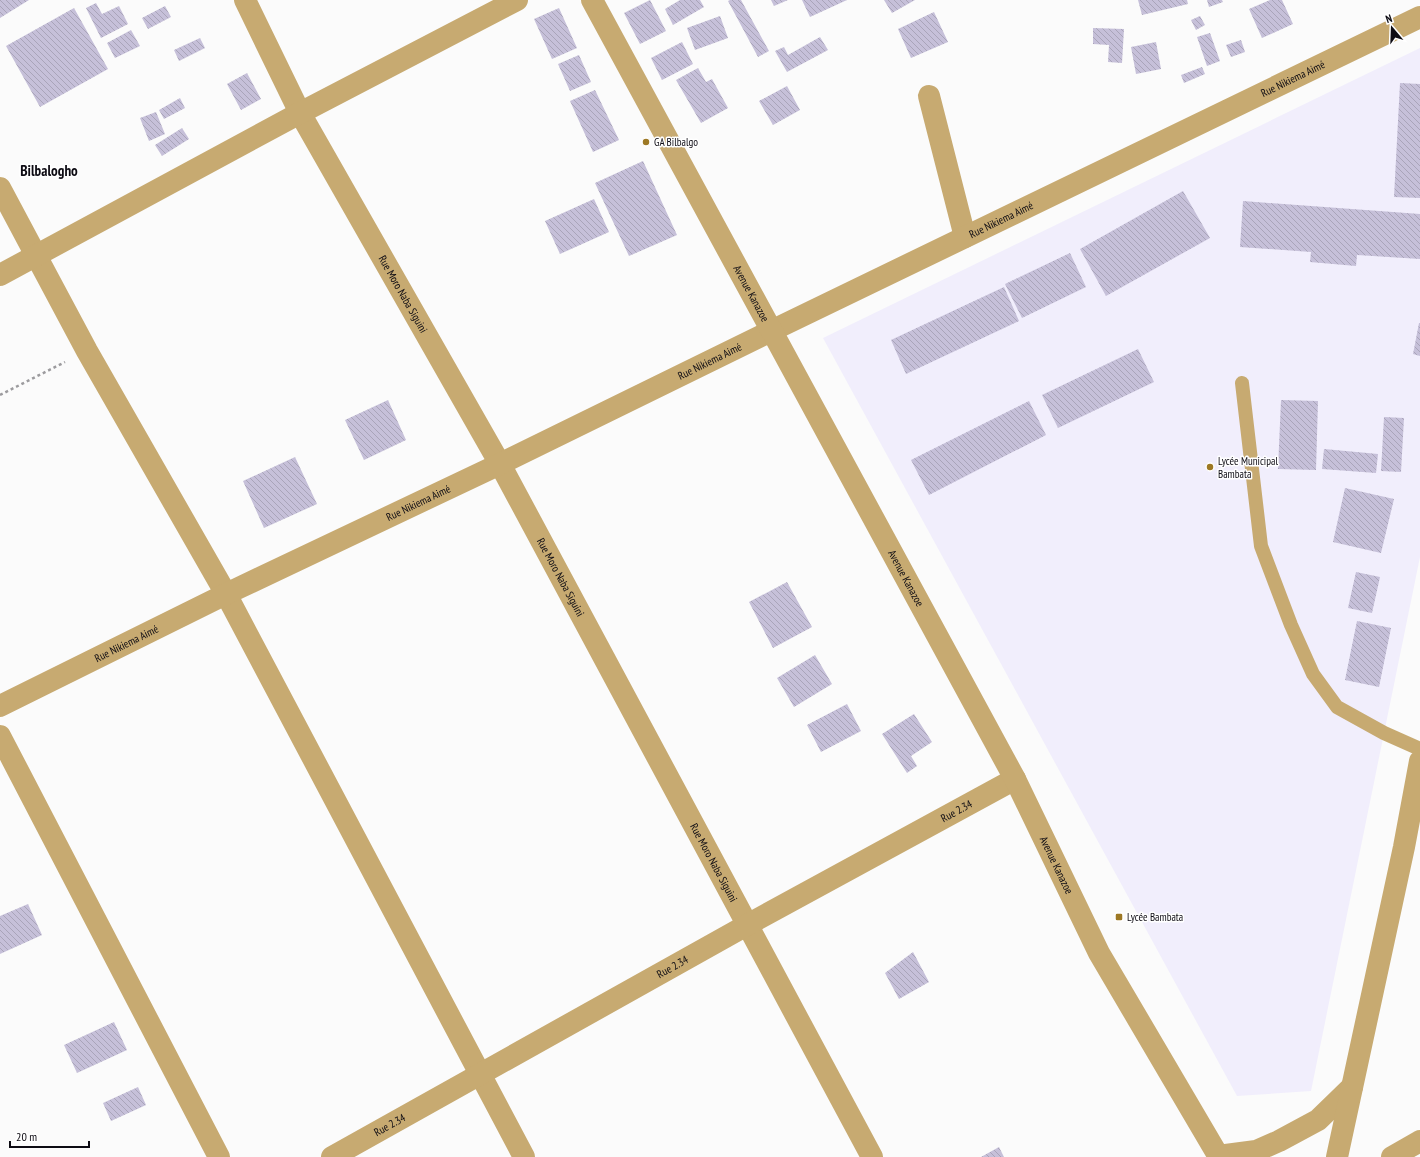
<svg xmlns="http://www.w3.org/2000/svg" width="1420" height="1157" viewBox="0 0 1420 1157" font-family="'PT Sans Narrow',sans-serif">
	<defs>
		<pattern id="building-back-hatch" width="6" height="6" patternUnits="userSpaceOnUse"><rect width="6" height="6" fill="#c6c0d9"/><path d="M-1 5l2 2M0 0l6 6M5-1l2 2" fill="none" stroke="#a9a4b9"/></pattern>
	</defs>
	<rect width="100%" height="100%" fill="#fbfbfb"/>
	<path fill="#f1eefc" d="M 1420,48 L 1420,557 L 1311,1091 L 1237,1096 L 823,338 Z"/>
	<path fill="url(#building-back-hatch)" d="M 0,0 L 29,0 L 0,18 Z
		M 650,0 L 666,31 L 640,44 L 624,13 Z
		M 680,0 L 700,0 L 704,7 L 673,25 L 665,9 Z
		M 730,0 L 741,0 L 769,51 L 758,57 L 728,1 Z
		M 771,0 L 788,0 L 774,6 Z
		M 802,0 L 847,0 L 810,17 Z
		M 884,0 L 915,0 L 892,13 Z
		M 1138,0 L 1187,0 L 1188,4 L 1142,15 Z
		M 1207,0 L 1222,0 L 1223,2 L 1209,7 Z
		M 1270,0 L 1282,0 L 1293,24 L 1262,38 L 1249,9 Z
		M 96,3 L 102,14 L 119,6 L 128,24 L 101,38 L 86,8 Z
		M 165,6 L 171,17 L 148,29 L 142,18 Z
		M 74,8 L 108,69 L 40,107 L 6,46 Z
		M 559,8 L 577,48 L 552,59 L 534,19 Z
		M 934,12 L 948,42 L 911,58 L 898,29 Z
		M 720,16 L 728,38 L 695,50 L 687,28 Z
		M 1200,16 L 1205,25 L 1196,30 L 1191,20 Z
		M 1093,28 L 1124,29 L 1122,63 L 1108,62 L 1109,45 L 1093,44 Z
		M 131,30 L 140,46 L 115,58 L 107,43 Z
		M 1210,33 L 1220,61 L 1207,66 L 1197,37 Z
		M 820,37 L 828,50 L 787,72 L 775,51 L 784,47 L 788,55 Z
		M 200,38 L 205,48 L 179,61 L 174,50 Z
		M 1241,40 L 1245,52 L 1231,57 L 1226,45 Z
		M 682,42 L 693,64 L 662,80 L 651,58 Z
		M 1156,42 L 1161,69 L 1136,74 L 1131,47 Z
		M 579,55 L 591,82 L 570,91 L 558,64 Z
		M 1202,67 L 1205,74 L 1184,83 L 1181,75 Z
		M 698,68 L 706,82 L 712,79 L 728,108 L 701,123 L 676,80 Z
		M 247,73 L 261,99 L 241,110 L 227,84 Z
		M 1400,83 L 1420,84 L 1420,198 L 1394,197 Z
		M 787,86 L 800,110 L 773,125 L 759,101 Z
		M 595,90 L 619,140 L 593,152 L 570,101 Z
		M 180,98 L 185,108 L 164,119 L 159,110 Z
		M 156,112 L 165,134 L 149,141 L 140,118 Z
		M 182,128 L 189,139 L 162,156 L 155,145 Z
		M 643,161 L 677,235 L 629,256 L 595,183 Z
		M 1183,191 L 1210,238 L 1106,296 L 1080,249 Z
		M 594,199 L 609,232 L 560,254 L 545,221 Z
		M 1243,201 L 1420,214 L 1420,259 L 1357,255 L 1356,266 L 1310,262 L 1311,252 L 1240,247 Z
		M 1070,253 L 1086,287 L 1022,318 L 1005,284 Z
		M 1004,287 L 1019,321 L 906,374 L 891,340 Z
		M 1419,323 L 1420,323 L 1420,356 L 1413,354 Z
		M 1138,349 L 1154,382 L 1058,428 L 1042,395 Z
		M 388,400 L 406,440 L 364,460 L 345,420 Z
		M 1281,400 L 1318,401 L 1316,470 L 1278,469 Z
		M 1029,401 L 1046,435 L 929,495 L 911,460 Z
		M 1384,417 L 1404,418 L 1401,472 L 1381,471 Z
		M 1324,449 L 1378,454 L 1376,473 L 1322,469 Z
		M 295,457 L 317,504 L 264,528 L 243,481 Z
		M 1345,488 L 1394,499 L 1381,553 L 1333,542 Z
		M 1356,572 L 1380,577 L 1372,613 L 1348,608 Z
		M 787,582 L 812,627 L 773,648 L 749,602 Z
		M 1357,621 L 1391,628 L 1379,687 L 1345,680 Z
		M 815,655 L 832,684 L 794,707 L 777,678 Z
		M 847,704 L 861,731 L 821,752 L 807,725 Z
		M 914,714 L 932,742 L 911,756 L 917,766 L 907,773 L 882,734 Z
		M 28,904 L 42,935 L 0,954 L 0,916 Z
		M 913,952 L 929,982 L 899,999 L 885,973 Z
		M 114,1022 L 127,1050 L 77,1073 L 64,1045 Z
		M 138,1087 L 146,1105 L 111,1121 L 103,1103 Z
		M 999,1147 L 1004,1157 L 981,1157 Z"/>
	<g fill="none" stroke-linecap="round" stroke-linejoin="round">
		<path stroke="#9c9b9e" stroke-width="2.5" stroke-dasharray="3 3" stroke-linecap="butt" d="M 0,395 L 65,362"/>
		<path stroke="#c7aa71" stroke-width="14" d="M 1242,383 L 1261,546 L 1291,625 L 1313,674 L 1337,707 L 1384,733 L 1420,749"/>
		<g stroke="#c7aa71" stroke-width="22">
			<path id="s1" d="M 245,0 L 300,113 L 500,464 L 872,1157"/>
			<path d="M 929,96 L 965,237"/>
			<path d="M 0,188 L 87,351 L 226,594 L 524,1157"/>
			<path d="M 0,275 L 300,113 L 517,0"/>
			<path id="s2" d="M 0,706 L 226,594 L 500,464 L 771,331 L 1420,17"/>
			<path d="M 0,736 L 219,1157"/>
			<path d="M 1218,1156 L 1256,1151 L 1279,1141 L 1318,1120 L 1352,1087"/>
			<path id="s3" d="M 332,1157 L 747,925 L 1015,779"/>
			<path d="M 1337,1157 L 1404,847 L 1420,761"/>
			<path d="M 1392,1157 L 1420,1141"/>
		</g>
		<path stroke="#c7aa71" stroke-width="22" id="s4" d="M 592,0 L 1015,779 L 1099,953 L 1219,1157"/>
	</g>
	<g fill="#9d7824" stroke="#fff" stroke-width="1.5">
		<circle cx="646" cy="142" r="4"/>
		<circle cx="1210" cy="467" r="4"/>
		<rect x="1115" y="913" width="8" height="8" rx="2"/>
	</g>
	<g text-anchor="middle" stroke-width="3" stroke-linejoin="round" paint-order="stroke">
		<g font-size="11" fill="#0d0b13" stroke="#fff">
			<text dy="4" stroke="none"><textPath href="#s2" startOffset="1437">Rue Nikiema Aimé</textPath></text>
			<text dy="4" stroke="none"><textPath href="#s2" startOffset="1113">Rue Nikiema Aimé</textPath></text>
			<text dy="4" stroke="none"><textPath href="#s1" startOffset="334">Rue Moro Naba Siguini</textPath></text>
			<text dy="4" stroke="none"><textPath href="#s4" startOffset="334">Avenue Kanazoe</textPath></text>
			<text dy="4" stroke="none"><textPath href="#s2" startOffset="789">Rue Nikiema Aimé</textPath></text>
			<text dy="4" stroke="none"><textPath href="#s2" startOffset="465">Rue Nikiema Aimé</textPath></text>
			<text dy="4" stroke="none"><textPath href="#s1" startOffset="658">Rue Moro Naba Siguini</textPath></text>
			<text dy="4" stroke="none"><textPath href="#s4" startOffset="658">Avenue Kanazoe</textPath></text>
			<text dy="4" stroke="none"><textPath href="#s2" startOffset="141">Rue Nikiema Aimé</textPath></text>
			<text dy="4" stroke="none"><textPath href="#s3" startOffset="714">Rue 2.34</textPath></text>
			<text dy="4" stroke="none"><textPath href="#s1" startOffset="982">Rue Moro Naba Siguini</textPath></text>
			<text dy="4" stroke="none"><textPath href="#s4" startOffset="982">Avenue Kanazoe</textPath></text>
			<text dy="4" stroke="none"><textPath href="#s3" startOffset="390">Rue 2.34</textPath></text>
			<text dy="4" stroke="none"><textPath href="#s3" startOffset="66">Rue 2.34</textPath></text>
		</g>
		<g font-size="11" fill="#0d0b13" stroke="#fff" text-anchor="start">
			<text x="654" y="146">GA Bilbalgo</text>
			<text x="1218" y="465">Lycée Municipal<tspan x="1218" dy="13">Bambata</tspan></text>
			<text x="1127" y="921">Lycée Bambata</text>
		</g>
		<g font-size="15" font-weight="bold" fill="#0d0b13" stroke="#fff">
			<text x="49" y="176">Bilbalogho</text>
		</g>
	</g>
	<g transform="translate(1392 28) rotate(341)" stroke="#ffffff" stroke-width="3" paint-order="stroke">
	<path d="M0-3L7 15L0 10L-7 15Z" fill="#0d0b13"/>
	<text y="-6" font-size="11" font-weight="bold" text-anchor="middle" fill="#0d0b13">N</text>
	</g>
	<path d="M10 1141v6h79v-6" fill="none" stroke="#0d0b13" stroke-width="2"/>
	<text x="16" y="1141" font-size="12" fill="#0d0b13" stroke="#ffffff" stroke-width="3" paint-order="stroke">20 m</text>
</svg>
